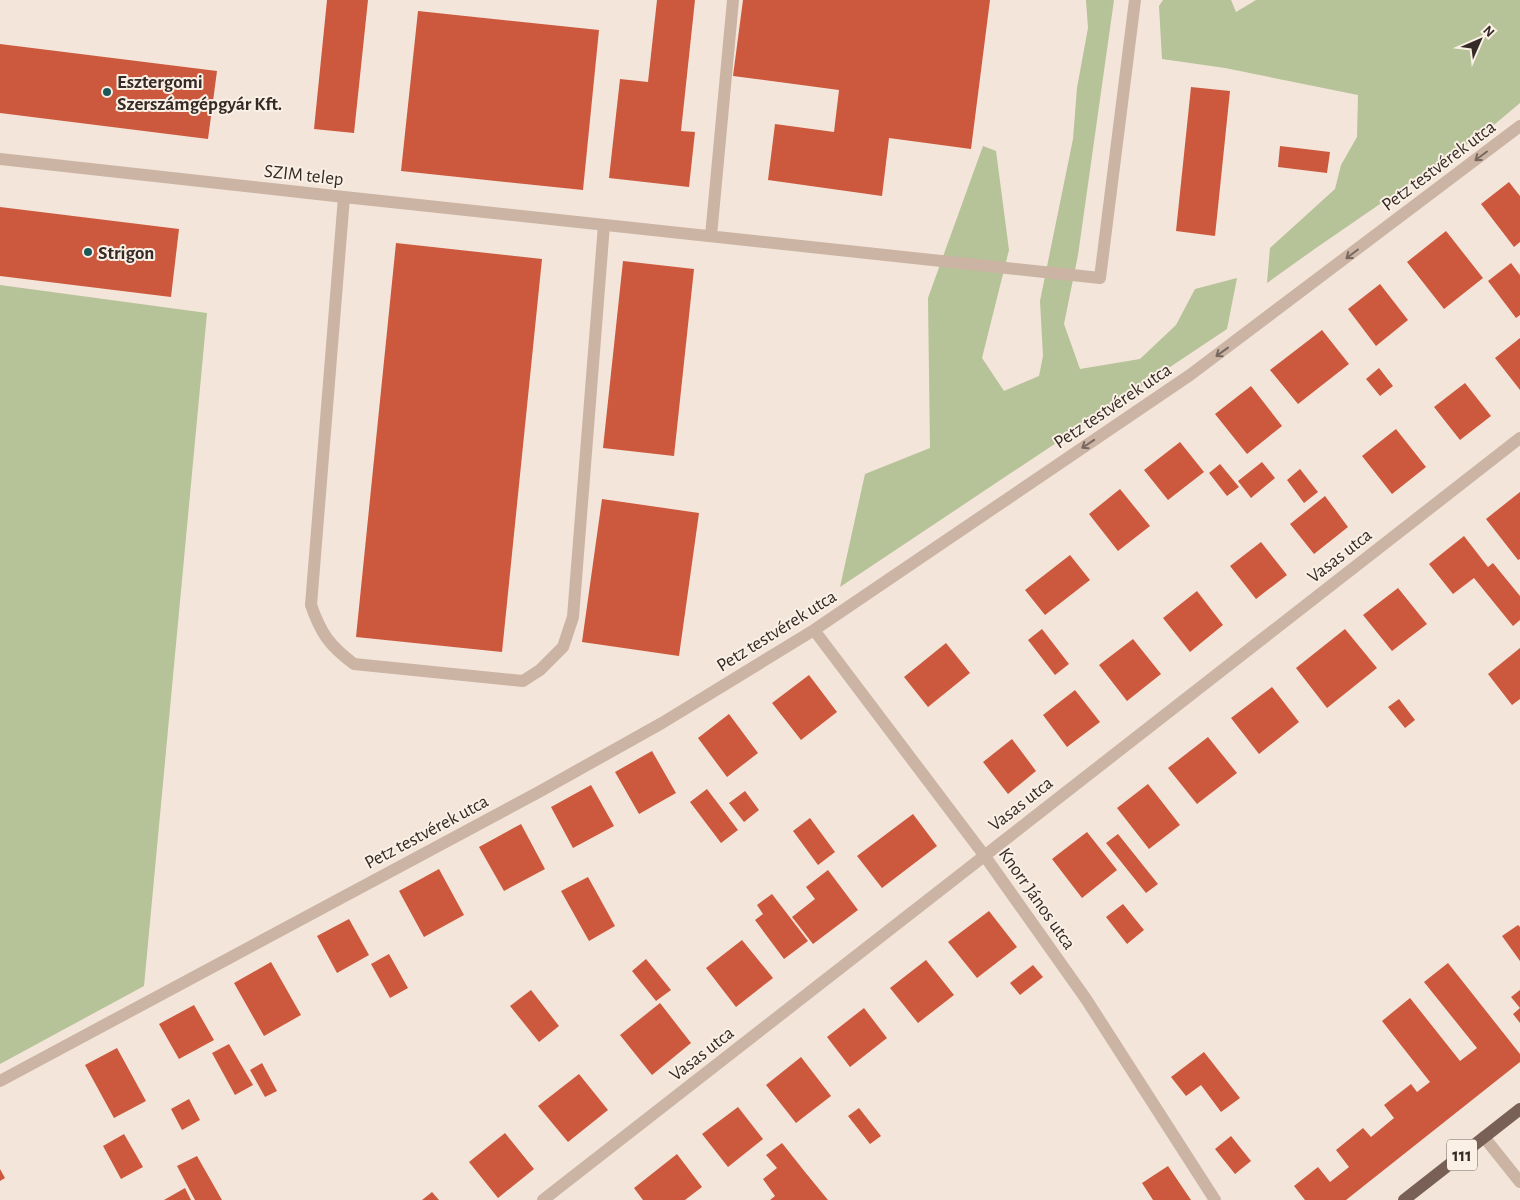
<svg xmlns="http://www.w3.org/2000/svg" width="1520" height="1200" viewBox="0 0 1520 1200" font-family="'Alegreya Sans',sans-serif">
	<rect width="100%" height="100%" fill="#f3e5d9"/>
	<path fill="#b6c298" d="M 1086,0 L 1114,0 L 1078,255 L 1064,324 L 1080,369 L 1140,359 L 1176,325 L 1195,289 L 1237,278 L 1227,329 L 840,587 L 865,474 L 930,448 L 928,298 L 983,146 L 996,151 L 1009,250 L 982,358 L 1004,391 L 1039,376 L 1043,356 L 1040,301 L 1073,139 L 1077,88 L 1088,28 Z
		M 1163,0 L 1231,0 L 1236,12 L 1256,0 L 1520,0 L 1520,103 L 1489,129 L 1316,248 L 1267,283 L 1270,248 L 1335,189 L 1341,165 L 1357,137 L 1358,95 L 1225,68 L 1162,59 L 1159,6 Z
		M 0,285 L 207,313 L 144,986 L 0,1064 Z"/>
	<path fill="#cc593d" d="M 327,0 L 368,0 L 354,133 L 314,129 Z
		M 657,0 L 695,0 L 681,131 L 695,132 L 689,187 L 609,178 L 620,79 L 648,82 Z
		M 743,0 L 990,0 L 971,149 L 889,138 L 882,196 L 768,180 L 775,124 L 834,132 L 839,90 L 733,76 Z
		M 418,11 L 599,30 L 583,190 L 401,171 Z
		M 0,44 L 217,71 L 208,139 L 0,113 Z
		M 1191,87 L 1230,91 L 1215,236 L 1176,231 Z
		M 1280,146 L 1330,152 L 1327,173 L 1278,167 Z
		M 1509,182 L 1520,196 L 1520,242 L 1514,247 L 1481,204 Z
		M 0,207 L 179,229 L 171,297 L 0,276 Z
		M 1446,231 L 1483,278 L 1444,309 L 1407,262 Z
		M 396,243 L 542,259 L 502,652 L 356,637 Z
		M 623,261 L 694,269 L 674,456 L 603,448 Z
		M 1511,263 L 1520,275 L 1520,315 L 1516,318 L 1488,281 Z
		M 1380,284 L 1408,320 L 1376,346 L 1348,309 Z
		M 1322,330 L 1349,364 L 1298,404 L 1270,370 Z
		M 1520,338 L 1520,390 L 1495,358 Z
		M 1379,368 L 1393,386 L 1380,396 L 1366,379 Z
		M 1465,383 L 1491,416 L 1460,440 L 1434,407 Z
		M 1251,386 L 1282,426 L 1247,454 L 1215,414 Z
		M 1396,429 L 1426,467 L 1392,494 L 1362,456 Z
		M 1180,442 L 1204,472 L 1168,500 L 1144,470 Z
		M 1262,462 L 1275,478 L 1251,498 L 1238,481 Z
		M 1220,464 L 1239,487 L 1227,496 L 1209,473 Z
		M 1300,469 L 1318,492 L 1304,503 L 1287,480 Z
		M 1120,489 L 1150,526 L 1118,551 L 1089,514 Z
		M 1520,492 L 1520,559 L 1518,560 L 1486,519 Z
		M 1325,496 L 1348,527 L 1314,554 L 1290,524 Z
		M 602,499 L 699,513 L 679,656 L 582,642 Z
		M 1464,536 L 1488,567 L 1493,563 L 1520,596 L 1520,620 L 1513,626 L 1474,578 L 1453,594 L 1429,564 Z
		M 1261,542 L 1287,575 L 1256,599 L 1230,566 Z
		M 1070,555 L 1090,580 L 1045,615 L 1025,590 Z
		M 1398,588 L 1427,624 L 1392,651 L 1363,615 Z
		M 1197,591 L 1223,625 L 1190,652 L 1163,618 Z
		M 1042,629 L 1069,664 L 1055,675 L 1028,640 Z
		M 1345,629 L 1377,668 L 1327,708 L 1296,668 Z
		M 1133,639 L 1161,674 L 1127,701 L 1099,665 Z
		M 946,643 L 970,673 L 928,707 L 904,677 Z
		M 1520,648 L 1520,699 L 1512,705 L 1488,674 Z
		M 809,675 L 837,712 L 801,740 L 772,703 Z
		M 1272,687 L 1299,722 L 1259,754 L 1231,718 Z
		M 1075,690 L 1100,722 L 1067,747 L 1043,715 Z
		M 1399,699 L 1415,720 L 1405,728 L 1388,707 Z
		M 729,714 L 758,753 L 727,777 L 698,738 Z
		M 1208,737 L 1237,773 L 1197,804 L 1168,768 Z
		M 1012,739 L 1036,771 L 1008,794 L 983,762 Z
		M 652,751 L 676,793 L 639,814 L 615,772 Z
		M 1148,784 L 1180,825 L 1149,849 L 1117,808 Z
		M 591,785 L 614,826 L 573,848 L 551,807 Z
		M 707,789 L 738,830 L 721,843 L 690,802 Z
		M 745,791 L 759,810 L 744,822 L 729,803 Z
		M 913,814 L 937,846 L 882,888 L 857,856 Z
		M 810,818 L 835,852 L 818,865 L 793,831 Z
		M 521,824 L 545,869 L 504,891 L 479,847 Z
		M 1087,832 L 1117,870 L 1082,898 L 1052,859 Z
		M 1118,834 L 1158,884 L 1146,893 L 1106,843 Z
		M 439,869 L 464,915 L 424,937 L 399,891 Z
		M 828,870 L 858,910 L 813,944 L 792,917 L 815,899 L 806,887 Z
		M 588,877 L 615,926 L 589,941 L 561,891 Z
		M 772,894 L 808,941 L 784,959 L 755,920 L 763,914 L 757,905 Z
		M 1123,904 L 1144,930 L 1127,944 L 1106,917 Z
		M 989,911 L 1017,947 L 977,978 L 948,942 Z
		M 349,919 L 369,955 L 337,973 L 317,936 Z
		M 1518,925 L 1520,927 L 1520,961 L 1502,936 Z
		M 742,940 L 773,978 L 736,1007 L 706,968 Z
		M 389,954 L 408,988 L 390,998 L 371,964 Z
		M 646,959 L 671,990 L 656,1001 L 632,971 Z
		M 926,960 L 954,995 L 918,1023 L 890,988 Z
		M 271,962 L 301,1015 L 264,1036 L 234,983 Z
		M 1448,963 L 1520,1054 L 1520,1062 L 1346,1200 L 1305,1200 L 1294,1186 L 1318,1167 L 1330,1182 L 1349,1167 L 1336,1150 L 1363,1128 L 1371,1137 L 1394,1118 L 1384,1105 L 1411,1084 L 1417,1092 L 1430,1082 L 1382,1021 L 1410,998 L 1460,1061 L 1477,1048 L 1424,982 Z
		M 1033,965 L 1043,977 L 1020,995 L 1010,983 Z
		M 531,990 L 559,1026 L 539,1042 L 510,1006 Z
		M 1520,990 L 1520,1023 L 1513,1014 L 1520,1008 L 1511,997 Z
		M 660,1003 L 691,1043 L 652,1075 L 620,1035 Z
		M 194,1005 L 214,1040 L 179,1059 L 159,1024 Z
		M 864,1008 L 887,1038 L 850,1067 L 827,1037 Z
		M 229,1044 L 253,1085 L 235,1095 L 212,1053 Z
		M 117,1048 L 146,1101 L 114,1118 L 85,1065 Z
		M 1204,1052 L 1240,1098 L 1221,1112 L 1201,1085 L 1186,1096 L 1171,1077 Z
		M 801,1057 L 831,1096 L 796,1123 L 766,1085 Z
		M 262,1063 L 277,1091 L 265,1097 L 250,1070 Z
		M 579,1074 L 608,1110 L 568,1142 L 538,1106 Z
		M 189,1099 L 200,1120 L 182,1130 L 171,1109 Z
		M 738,1107 L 763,1139 L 728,1167 L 702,1134 Z
		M 859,1108 L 881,1136 L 870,1144 L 848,1116 Z
		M 505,1133 L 534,1169 L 498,1198 L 469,1162 Z
		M 124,1134 L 143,1167 L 121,1179 L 103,1146 Z
		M 1231,1136 L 1251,1161 L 1235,1174 L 1215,1149 Z
		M 782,1143 L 805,1172 L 828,1200 L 770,1200 L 775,1196 L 763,1179 L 777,1168 L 766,1155 Z
		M 677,1154 L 702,1187 L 685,1200 L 643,1200 L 634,1188 Z
		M 197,1156 L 222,1200 L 195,1200 L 177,1166 Z
		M 1168,1166 L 1191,1200 L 1153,1200 L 1142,1183 Z
		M 0,1169 L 5,1178 L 0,1181 Z
		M 185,1188 L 191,1200 L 164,1200 Z
		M 432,1192 L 439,1200 L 422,1200 Z"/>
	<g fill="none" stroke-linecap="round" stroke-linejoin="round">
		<path stroke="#cbb4a4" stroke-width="12" d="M 0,159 L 344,197 L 1100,278 L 1135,0
			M 344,197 L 311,605 C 321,634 330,646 354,664 L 523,681 L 540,670 L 563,647 L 573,617 L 604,225
			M 711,236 L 733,0"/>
		<path stroke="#cbb4a4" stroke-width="12" d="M 814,630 L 984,855 L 1086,999 L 1215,1200
			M 0,1081 L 537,793 L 662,723 L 814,630 L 1190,375 L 1520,126
			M 1484,1137 L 1520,1182
			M 543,1200 L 1520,438"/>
		<path stroke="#796056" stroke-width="12" d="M 1404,1200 L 1520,1109"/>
	</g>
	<defs><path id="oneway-shaft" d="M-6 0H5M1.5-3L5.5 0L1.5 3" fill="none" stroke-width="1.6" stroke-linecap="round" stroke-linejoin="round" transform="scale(1.25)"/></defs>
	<g stroke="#79685f">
		<use href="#oneway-shaft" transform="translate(1481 156) rotate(143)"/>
		<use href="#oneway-shaft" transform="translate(1352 254) rotate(143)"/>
		<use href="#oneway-shaft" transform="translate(1222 352) rotate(144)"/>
		<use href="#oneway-shaft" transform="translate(1088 444) rotate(146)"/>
	</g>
	<g fill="#1a585a" stroke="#faf0e5" stroke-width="2">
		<circle cx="107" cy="92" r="5"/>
		<circle cx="88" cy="252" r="5"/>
	</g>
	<g text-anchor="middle" stroke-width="4" stroke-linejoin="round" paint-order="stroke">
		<rect fill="#faf0e5" stroke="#71655f" stroke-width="1" x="1447" y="1139.5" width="30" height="31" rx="4"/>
		<g font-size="18" font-weight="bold" fill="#362a26">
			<text x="1462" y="1161">111</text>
		</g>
		<g font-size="19" font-weight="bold" fill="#362a26" stroke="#faf0e5" text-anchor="start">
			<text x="117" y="88">Esztergomi<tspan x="117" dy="22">Szerszámgépgyár Kft.</tspan></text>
			<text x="98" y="259">Strigon</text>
		</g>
		<g font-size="19" fill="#362a26" stroke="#faf0e5">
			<text transform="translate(1438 165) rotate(-37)" y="7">Petz testvérek utca</text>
			<text transform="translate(304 174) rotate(6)" y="7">SZIM telep</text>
			<text transform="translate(1112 405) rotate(-34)" y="7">Petz testvérek utca</text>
			<text transform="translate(1339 555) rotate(-38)" y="7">Vasas utca</text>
			<text transform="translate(776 630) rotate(-32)" y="7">Petz testvérek utca</text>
			<text transform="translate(1020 803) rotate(-38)" y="7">Vasas utca</text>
			<text transform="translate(426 831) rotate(-28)" y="7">Petz testvérek utca</text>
			<text transform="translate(1038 898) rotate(55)" y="7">Knorr János utca</text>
			<text transform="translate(701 1053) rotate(-38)" y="7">Vasas utca</text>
		</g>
	</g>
	<g transform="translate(1480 40) rotate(45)" stroke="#faf0e5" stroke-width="4" paint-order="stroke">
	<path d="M0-4L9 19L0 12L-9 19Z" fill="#362a26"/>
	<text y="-8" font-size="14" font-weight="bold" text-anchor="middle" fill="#362a26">N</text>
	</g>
</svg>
